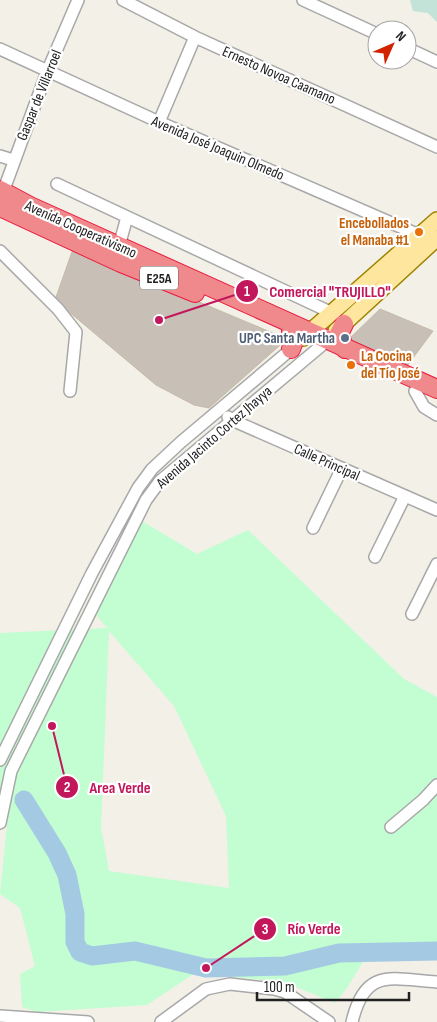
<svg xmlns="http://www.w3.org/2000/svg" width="437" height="1022" viewBox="0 0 437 1022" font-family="'Sofia Sans Condensed',sans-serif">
	<rect width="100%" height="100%" fill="#f2f0e7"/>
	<path fill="#c3e2d8" d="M 410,0 L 437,0 L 437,22 L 428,13 L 413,11 Z"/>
	<path fill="#c2fed1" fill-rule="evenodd" d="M 142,521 L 197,554 L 248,530 L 404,679 L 437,697 L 437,951 L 369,952 L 347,988 L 335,1003 L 284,982 L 195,973 L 147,1005 L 37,1012 L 22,1007 L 20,974 L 35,966 L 20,908 L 0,894 L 7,824 L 0,820 L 0,633 L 107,628 L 96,615 ZM 109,631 L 174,706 L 226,816 L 229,888 L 109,871 L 101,827 Z"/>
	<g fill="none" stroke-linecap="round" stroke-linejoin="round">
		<path stroke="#a4cae3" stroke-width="19" d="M 24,800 L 57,853 L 67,875 L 75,914 L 75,942 L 80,952 L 92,956 L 135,951 L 206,968 L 285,966 L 339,953 L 437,951"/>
	</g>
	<path fill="#c8c0b6" stroke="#c5baa8" d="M 73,249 L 97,259 L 287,339 L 209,408 L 194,405 L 156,385 L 55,300 Z
		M 380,309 L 433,331 L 407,366 L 348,340 Z"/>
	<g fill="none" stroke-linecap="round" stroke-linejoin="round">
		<g stroke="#a8a8a8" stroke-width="14">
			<path id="minor" d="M 123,0 L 195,37 L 437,147
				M 303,0 L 377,34
				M 407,48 L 437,62
				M 0,49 L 159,122 L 426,238
				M 159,122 L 195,37
				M 0,156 L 13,160
				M 57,184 L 330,312
				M 3,192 L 47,72 L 78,0
				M 119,246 L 127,217
				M 0,251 L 58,309 L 76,332 L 70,391
				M 415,391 L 424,407 L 437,415
				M 228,417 L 232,420 L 437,510
				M 313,528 L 342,468
				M 375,557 L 405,496
				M 412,614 L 437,564
				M 0,760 L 92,573 L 138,488 L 152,469 L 181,442 L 295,346
				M 0,823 L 11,771 L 146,500 L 160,481 L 321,346
				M 391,827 L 423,800 L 437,785
				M 0,1016 L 88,1022
				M 161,1022 L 206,989 L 230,984 L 274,989 L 285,992 L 329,1022
				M 352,1022 C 365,967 391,979 437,982"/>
		</g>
		<g stroke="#9e8400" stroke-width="18">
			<path id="major" d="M 336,331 L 437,238
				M 303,338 L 437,220"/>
		</g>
		<g stroke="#eb1a3e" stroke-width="20">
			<path id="highway" d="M 0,190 L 30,206 L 437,389
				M 0,207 L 121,263 L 195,293
				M 344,324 L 339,334 L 345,349
				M 291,332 L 294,341 L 291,349"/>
		</g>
		<use href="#minor" stroke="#fff" stroke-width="11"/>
		<use href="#major" stroke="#ffe69f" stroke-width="15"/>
		<use href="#highway" stroke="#ef898b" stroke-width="18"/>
	</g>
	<g fill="#e8710a" stroke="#fff" stroke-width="2">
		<circle cx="419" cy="232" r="5"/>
		<circle cx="351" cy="365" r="5"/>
	</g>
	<circle fill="#5c6f8a" stroke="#fff" stroke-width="2" cx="345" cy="338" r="5"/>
	<g text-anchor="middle" stroke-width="4.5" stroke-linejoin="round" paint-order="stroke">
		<rect fill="#fff" stroke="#646464" stroke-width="1" x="140" y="266.5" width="38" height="23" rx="4"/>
		<g font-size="14" font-weight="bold" fill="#212121">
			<text x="159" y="283">E25A</text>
		</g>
		<g font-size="15" fill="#212121" stroke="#fff">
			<text transform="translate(279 75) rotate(24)" y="5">Ernesto Novoa Caamano</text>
			<text transform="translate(39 95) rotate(-68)" y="5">Gaspar de Villarroel</text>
			<text transform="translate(218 148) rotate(23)" y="5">Avenida José Joaquin Olmedo</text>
			<text transform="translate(81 229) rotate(24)" y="5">Avenida Cooperativismo</text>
			<text transform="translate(214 437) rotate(-41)" y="5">Avenida Jacinto Cortez Jhayya</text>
			<text transform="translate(327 462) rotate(24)" y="5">Calle Principal</text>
		</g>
		<g font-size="15" font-weight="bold" fill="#c56008" stroke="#fff" text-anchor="end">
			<text x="409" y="228">Encebollados<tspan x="409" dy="17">el Manaba #1</tspan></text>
			<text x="361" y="361" text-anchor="start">La Cocina<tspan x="361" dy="17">del Tío José</tspan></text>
		</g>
		<g font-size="15" font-weight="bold" fill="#4e5e75" stroke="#fff" text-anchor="end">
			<text x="335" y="343">UPC Santa Martha</text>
		</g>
	</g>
	<path fill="none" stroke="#c2185b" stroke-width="2" d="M159 320L247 291M52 726L67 787M206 968L265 929"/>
	<g fill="#c2185b" stroke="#fff" stroke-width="2">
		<circle cx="159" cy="320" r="5"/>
		<circle cx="52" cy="726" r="5"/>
		<circle cx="206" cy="968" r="5"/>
		<circle cx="247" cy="291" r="12"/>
		<circle cx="67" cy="787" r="12"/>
		<circle cx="265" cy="929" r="12"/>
	</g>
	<g font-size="15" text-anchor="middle" font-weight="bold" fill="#fff">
		<text x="247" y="296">1</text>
		<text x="67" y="792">2</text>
		<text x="265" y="934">3</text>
	</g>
	<g font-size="16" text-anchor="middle" font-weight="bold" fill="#c2185b" stroke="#fff" stroke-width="4.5" stroke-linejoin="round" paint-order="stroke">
		<text x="330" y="297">Comercial "TRUJILLO"</text>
		<text x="120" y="793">Area Verde</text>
		<text x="314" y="934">Río Verde</text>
	</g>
	<g transform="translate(392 45) rotate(45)"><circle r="24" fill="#ffffff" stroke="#a6a6a6"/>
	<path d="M0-4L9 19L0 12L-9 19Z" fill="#d22300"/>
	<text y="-8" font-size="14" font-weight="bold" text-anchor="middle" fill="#212121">N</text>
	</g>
	<path d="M257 992v8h152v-8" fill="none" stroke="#212121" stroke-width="2.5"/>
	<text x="264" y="992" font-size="15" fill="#212121" stroke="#ffffff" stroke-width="4" paint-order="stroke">100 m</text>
</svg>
